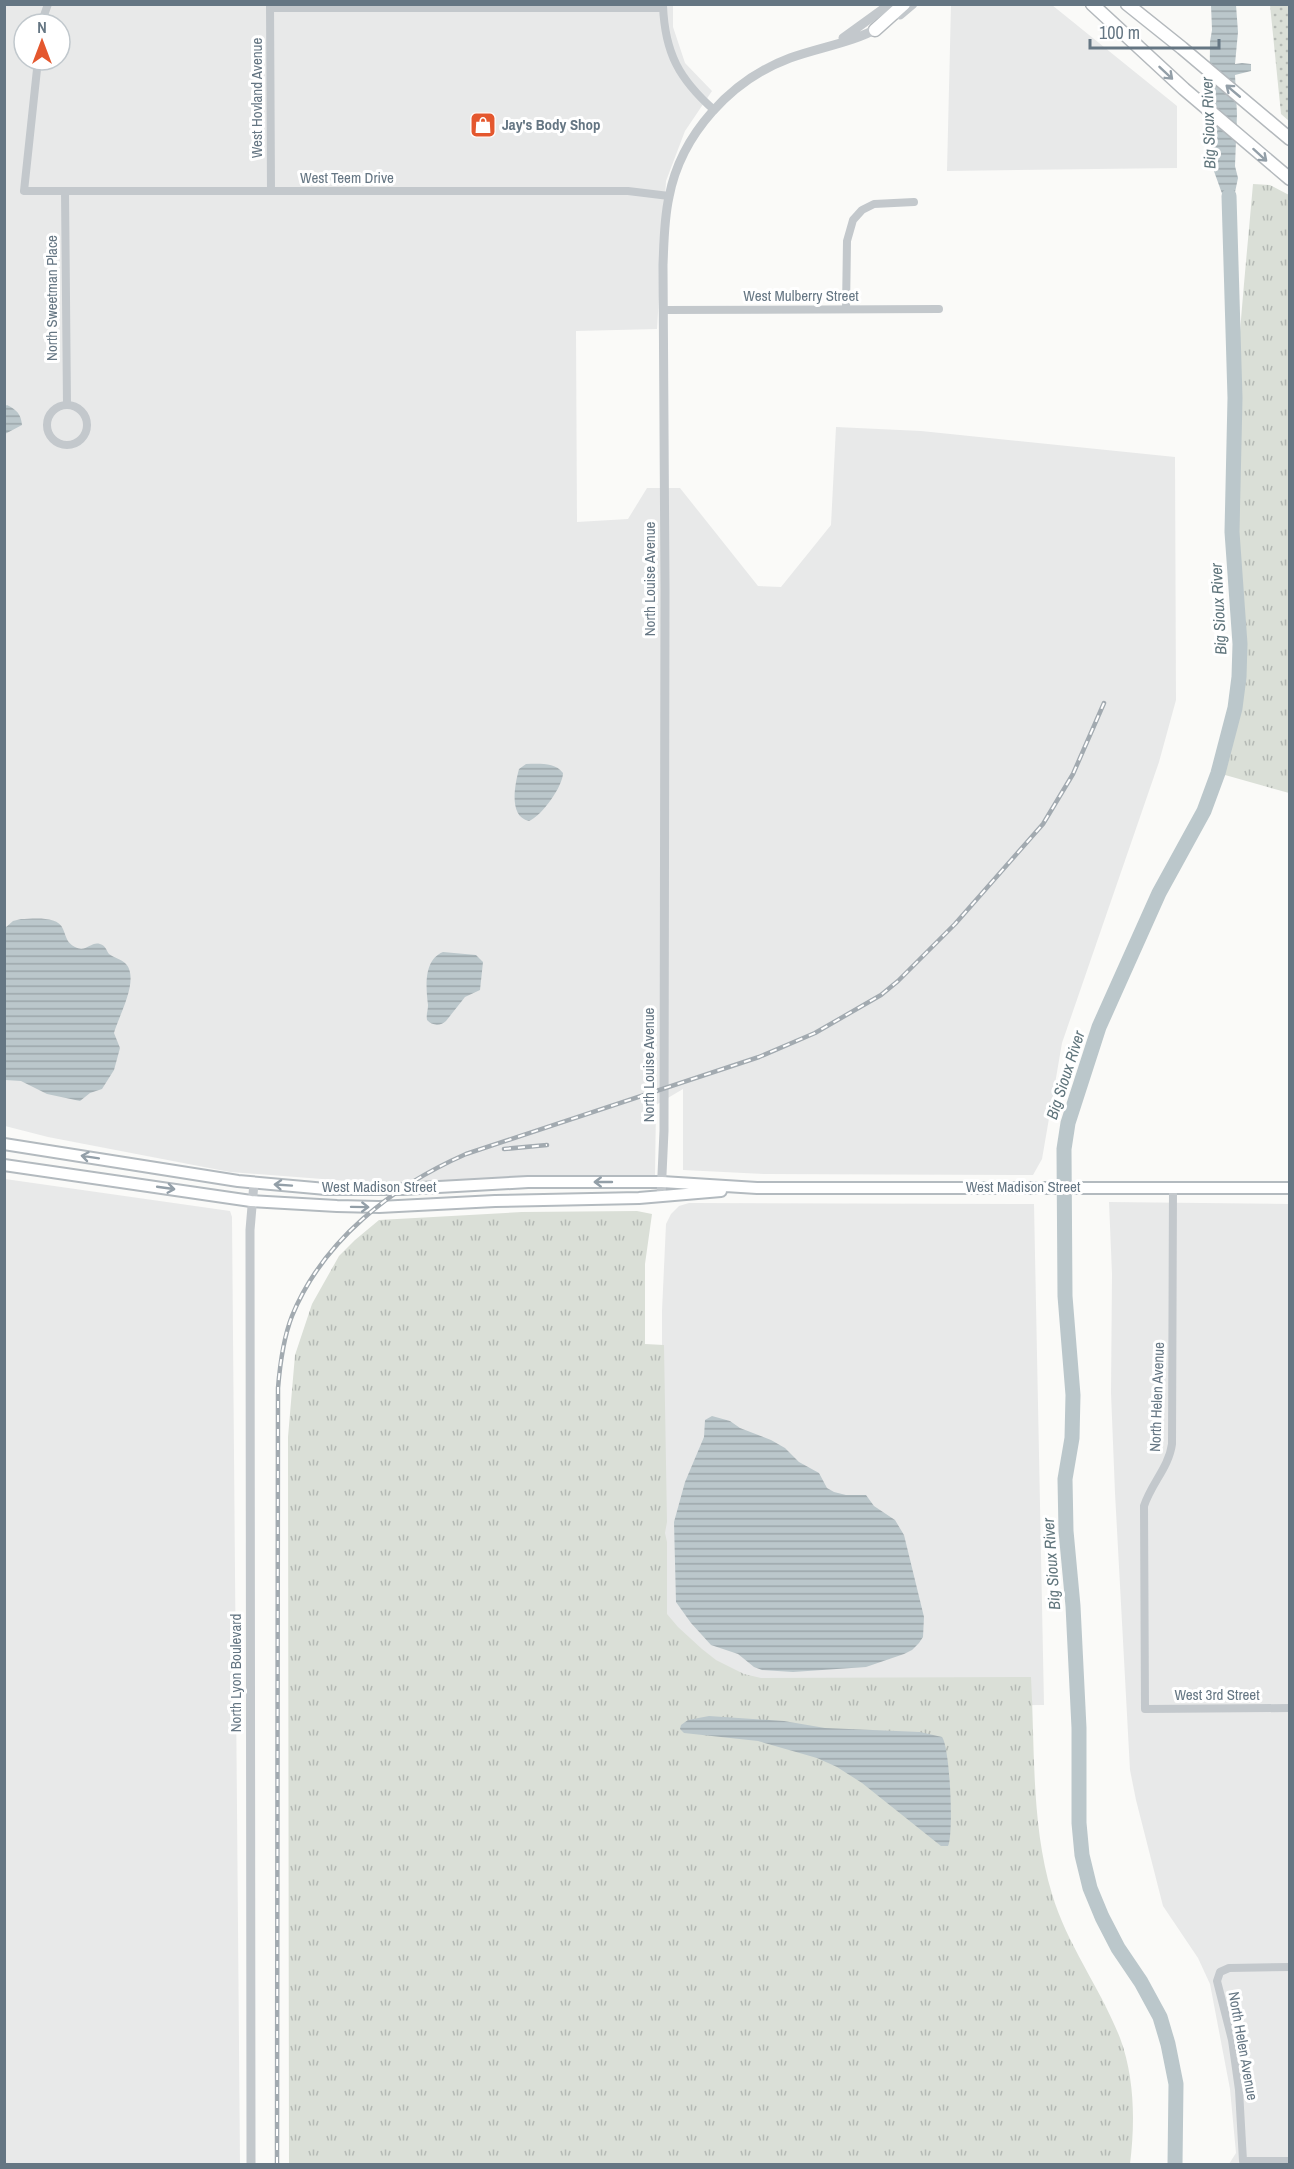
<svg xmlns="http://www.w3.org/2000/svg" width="1294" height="2169" viewBox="0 0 1294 2169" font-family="'Archivo Narrow',sans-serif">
	<defs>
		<pattern id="grass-dots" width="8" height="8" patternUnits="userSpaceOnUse" patternTransform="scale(1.5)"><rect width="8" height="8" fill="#dadfd7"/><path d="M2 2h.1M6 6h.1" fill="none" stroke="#b4b9b4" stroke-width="1.8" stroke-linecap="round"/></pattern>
		<pattern id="park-tufts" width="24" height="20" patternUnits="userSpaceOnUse" patternTransform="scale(1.5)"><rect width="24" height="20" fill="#dadfd7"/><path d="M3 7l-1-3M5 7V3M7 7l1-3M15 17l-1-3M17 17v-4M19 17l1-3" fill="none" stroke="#b4b9b4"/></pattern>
		<pattern id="water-rules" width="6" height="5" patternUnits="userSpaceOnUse" patternTransform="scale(1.5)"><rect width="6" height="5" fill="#bbc7cb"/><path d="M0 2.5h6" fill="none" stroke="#9ca6aa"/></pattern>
	</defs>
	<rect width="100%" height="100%" fill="#fafaf8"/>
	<path fill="#e8e9e9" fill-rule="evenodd" d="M 4,5 L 673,5 L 673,27 L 685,63 L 712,91 L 685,131 L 666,181 L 657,329 L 576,331 L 577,522 L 628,519 L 647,488 L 680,488 L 758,586 L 781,587 L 831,525 L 836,427 L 921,431 L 1175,457 L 1176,700 L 1159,762 L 1062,1043 L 1042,1159 L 1033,1175 L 764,1174 L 683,1170 L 683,1089 L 656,1105 L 655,1176 L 464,1179 L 387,1184 L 230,1172 L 48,1137 L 5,1126 ZM 24,24 L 60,24 L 60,60 L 24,60 Z
		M 951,5 L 1052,5 L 1177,106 L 1177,168 L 947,171 Z
		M 5,1179 L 230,1211 L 232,1217 L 240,2164 L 5,2164 Z
		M 1109,1202 L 1289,1204 L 1289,2164 L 1229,2164 L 1236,2153 L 1230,2089 L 1210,1984 L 1198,1958 L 1163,1906 L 1136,1800 L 1130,1770 L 1115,1493 L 1111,1393 L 1112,1274 Z
		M 689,1203 L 1034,1204 L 1044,1705 L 662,1707 L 662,1311 L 666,1224 L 671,1214 L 679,1206 Z"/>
	<path fill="url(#grass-dots)" d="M 1270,5 L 1289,5 L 1289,121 L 1281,114 Z"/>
	<path fill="url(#park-tufts)" d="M 1253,184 L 1270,185 L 1289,195 L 1289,793 L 1218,773 C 1226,741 1237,709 1239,675 C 1244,615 1231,554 1232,493 C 1233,390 1244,286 1253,184 Z
		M 637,1211 L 652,1214 L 645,1264 L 645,1344 L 664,1345 L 667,1522 L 665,1533 L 667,1542 L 667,1614 L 678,1627 L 702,1649 L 716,1660 L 744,1674 L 761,1678 L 1031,1677 C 1035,1749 1031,1825 1052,1894 C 1067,1945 1101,1989 1120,2038 C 1135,2078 1135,2124 1130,2164 L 289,2164 L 288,1437 L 295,1355 L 312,1304 L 339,1256 L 355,1240 L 379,1220 L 522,1212 Z"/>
	<path fill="url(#water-rules)" d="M 1211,5 L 1236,5 L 1238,32 L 1235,64 L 1242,63 L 1251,64 L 1251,71 L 1235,75 L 1237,114 L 1235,166 L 1238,178 L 1230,216 L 1210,160 L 1209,138 L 1210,42 L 1212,30 Z
		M 7,405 C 17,410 21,414 22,425 L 5,434 L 5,406 Z
		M 526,764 C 538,764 555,762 563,773 C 563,786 542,816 529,821 C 508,817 515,784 519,769 Z
		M 21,919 C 32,919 58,915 63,929 C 67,938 66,942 75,947 C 86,953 91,941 100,944 C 106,946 106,950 109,954 C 114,958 121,959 125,963 C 141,978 118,1017 114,1033 L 120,1048 L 114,1070 L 102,1089 L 90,1093 L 80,1101 L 47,1094 L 21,1081 L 5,1080 L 5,928 L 13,921 Z
		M 443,952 L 476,955 L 483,962 L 480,990 L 465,997 L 446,1021 C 441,1026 432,1026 427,1020 C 426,1014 428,1011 428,1005 C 426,988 423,960 443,952 Z
		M 712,1416 L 730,1421 L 740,1428 L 771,1440 L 785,1448 L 799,1462 L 819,1473 L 827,1488 L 834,1492 L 846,1495 L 866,1495 L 874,1506 L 895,1520 L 904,1535 L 924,1617 L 923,1637 L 919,1643 L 912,1650 L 904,1654 L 866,1667 L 793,1672 L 762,1670 L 754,1667 L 738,1654 L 711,1645 L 691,1623 L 676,1602 L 674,1522 L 685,1482 L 704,1437 L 705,1420 Z
		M 709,1716 L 784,1721 L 825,1728 L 920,1732 L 942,1737 C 950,1747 954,1834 948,1846 L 941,1846 L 862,1783 L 837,1767 L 817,1758 L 758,1741 L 684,1733 L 680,1729 L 681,1725 L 688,1720 Z"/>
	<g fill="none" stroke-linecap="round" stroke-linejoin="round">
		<path stroke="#bbc7cb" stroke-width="15" d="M 1175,2164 L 1176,2084 L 1168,2044 L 1160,2017 L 1141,1982 L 1118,1948 L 1102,1917 L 1090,1888 L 1082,1855 L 1079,1823 L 1079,1728 L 1073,1606 L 1066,1531 L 1065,1479 L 1072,1438 L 1073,1395 L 1065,1296 L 1064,1149 L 1068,1123 L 1099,1027 L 1159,893 L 1204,811 L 1218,773 L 1235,708 L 1239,677 L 1240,644 L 1232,532 L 1235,398 L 1229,196"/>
		<g stroke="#b3babf" stroke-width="14">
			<path id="secondary" d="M 4,1144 L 238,1181 L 326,1189 L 403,1189 L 528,1182 L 662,1182 L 757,1188 L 1290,1188
				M 4,1165 L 251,1201 L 337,1206 L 379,1207 L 495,1201 L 639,1198 L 721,1191"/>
		</g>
		<g stroke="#b4b9bd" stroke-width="15">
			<path id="trunk" d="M 1092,4 L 1184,89 L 1290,179
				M 1127,4 L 1182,48 L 1290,139
				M 875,30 L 904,4"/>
		</g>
		<path stroke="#c3c8cc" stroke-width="8" d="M 270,4 L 271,191
			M 663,6 C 665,53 679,79 714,110
			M 270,8 L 663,8
			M 41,24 L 48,4
			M 38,60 L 24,191 L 628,191 L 669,196
			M 65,191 L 67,405
			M 846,309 L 847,241 L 853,220 L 862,210 L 874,204 L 914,202
			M 663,310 L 939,309
			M47 425a20 20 0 1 1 40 0a20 20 0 1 1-40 0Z
			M 1173,1187 L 1172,1444 C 1169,1467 1151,1484 1144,1506 L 1145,1709 L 1290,1708
			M 1290,1967 L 1229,1968 L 1220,1972 L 1217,1981 L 1232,2040 L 1239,2090 L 1243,2161 L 1290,2161"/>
		<path stroke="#c3c8cc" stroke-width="9" d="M 900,15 L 913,4
			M 843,38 L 890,4
			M 661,1196 L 664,1131 L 665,588 L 663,265 C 664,242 664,219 669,197 C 681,134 731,80 790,58 C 820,47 852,43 880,27
			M 251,2164 L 250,1230 L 254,1183"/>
		<use href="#secondary" stroke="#fff" stroke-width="10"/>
		<use href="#trunk" stroke="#fff" stroke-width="12"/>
		<g stroke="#a2aab0" stroke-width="4.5">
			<path id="rail" d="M 504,1149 L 547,1145
				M 277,2164 L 278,1388 C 280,1364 283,1339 292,1316 C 323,1240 393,1186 466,1154 L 759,1057 L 815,1033 L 881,995 L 898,981 L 955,924 L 1043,824 L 1073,774 L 1104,703"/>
		</g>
		<use href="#rail" stroke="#fff" stroke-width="2" stroke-dasharray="7" stroke-linecap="butt"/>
	</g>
	<defs><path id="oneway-shaft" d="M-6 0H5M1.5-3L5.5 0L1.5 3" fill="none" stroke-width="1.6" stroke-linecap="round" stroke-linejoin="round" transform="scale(1.5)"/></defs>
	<g stroke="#939fa8">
		<use href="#oneway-shaft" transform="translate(1166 73) rotate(43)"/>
		<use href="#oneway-shaft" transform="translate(1233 91) rotate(-140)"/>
		<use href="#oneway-shaft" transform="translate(1260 155) rotate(42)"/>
		<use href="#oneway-shaft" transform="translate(90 1157) rotate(-171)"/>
		<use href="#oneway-shaft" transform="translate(603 1182) rotate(180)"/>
		<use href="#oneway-shaft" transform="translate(283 1185) rotate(-176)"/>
		<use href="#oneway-shaft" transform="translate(166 1188) rotate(8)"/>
		<use href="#oneway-shaft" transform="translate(360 1207) rotate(1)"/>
	</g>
	<defs>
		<g id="shop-square" transform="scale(1.35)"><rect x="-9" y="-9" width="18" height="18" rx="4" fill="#e4572e" stroke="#fff"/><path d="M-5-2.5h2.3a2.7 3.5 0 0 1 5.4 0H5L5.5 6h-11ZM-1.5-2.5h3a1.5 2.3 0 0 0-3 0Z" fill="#fff"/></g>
	</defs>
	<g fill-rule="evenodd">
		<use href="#shop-square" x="483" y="125"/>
	</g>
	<g text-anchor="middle" stroke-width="6" stroke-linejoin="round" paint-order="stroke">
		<g font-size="15" fill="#657683" stroke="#fff">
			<text transform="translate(257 98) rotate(-90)" y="5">West Hovland Avenue</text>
			<text x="347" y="183">West Teem Drive</text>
			<text x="801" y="301">West Mulberry Street</text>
			<text transform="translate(52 298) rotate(-90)" y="5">North Sweetman Place</text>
			<text transform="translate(650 579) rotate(-90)" y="5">North Louise Avenue</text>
			<text transform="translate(649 1065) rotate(-90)" y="5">North Louise Avenue</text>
			<text x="379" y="1192">West Madison Street</text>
			<text x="1023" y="1192">West Madison Street</text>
			<text transform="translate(1157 1397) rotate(-88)" y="5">North Helen Avenue</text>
			<text transform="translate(236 1673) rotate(-90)" y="5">North Lyon Boulevard</text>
			<text x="1217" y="1700">West 3rd Street</text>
			<text transform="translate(1243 2046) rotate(80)" y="5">North Helen Avenue</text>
		</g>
		<g font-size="15" font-weight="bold" fill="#657683" stroke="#fff" text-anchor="start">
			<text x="502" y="130">Jay's Body Shop</text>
		</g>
		<g font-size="16" font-style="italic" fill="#60757c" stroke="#fff">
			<text transform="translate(1208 123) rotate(-92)" y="6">Big Sioux River</text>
			<text transform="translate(1218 609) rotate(-93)" y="6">Big Sioux River</text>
			<text transform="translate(1065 1075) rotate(-72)" y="6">Big Sioux River</text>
			<text transform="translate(1051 1564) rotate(-94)" y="6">Big Sioux River</text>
		</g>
	</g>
	<rect width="1294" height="2169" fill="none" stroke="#657683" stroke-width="12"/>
	<g transform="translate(42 42)"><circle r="28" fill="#ffffff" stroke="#c1c8cd" stroke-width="1.5"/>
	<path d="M0-4.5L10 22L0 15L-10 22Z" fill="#e4572e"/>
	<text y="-9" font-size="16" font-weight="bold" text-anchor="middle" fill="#657683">N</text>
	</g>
	<path d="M1090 39v9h129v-9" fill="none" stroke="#657683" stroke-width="3"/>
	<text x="1099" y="39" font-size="18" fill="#657683" stroke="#ffffff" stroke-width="4.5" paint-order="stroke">100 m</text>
</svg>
